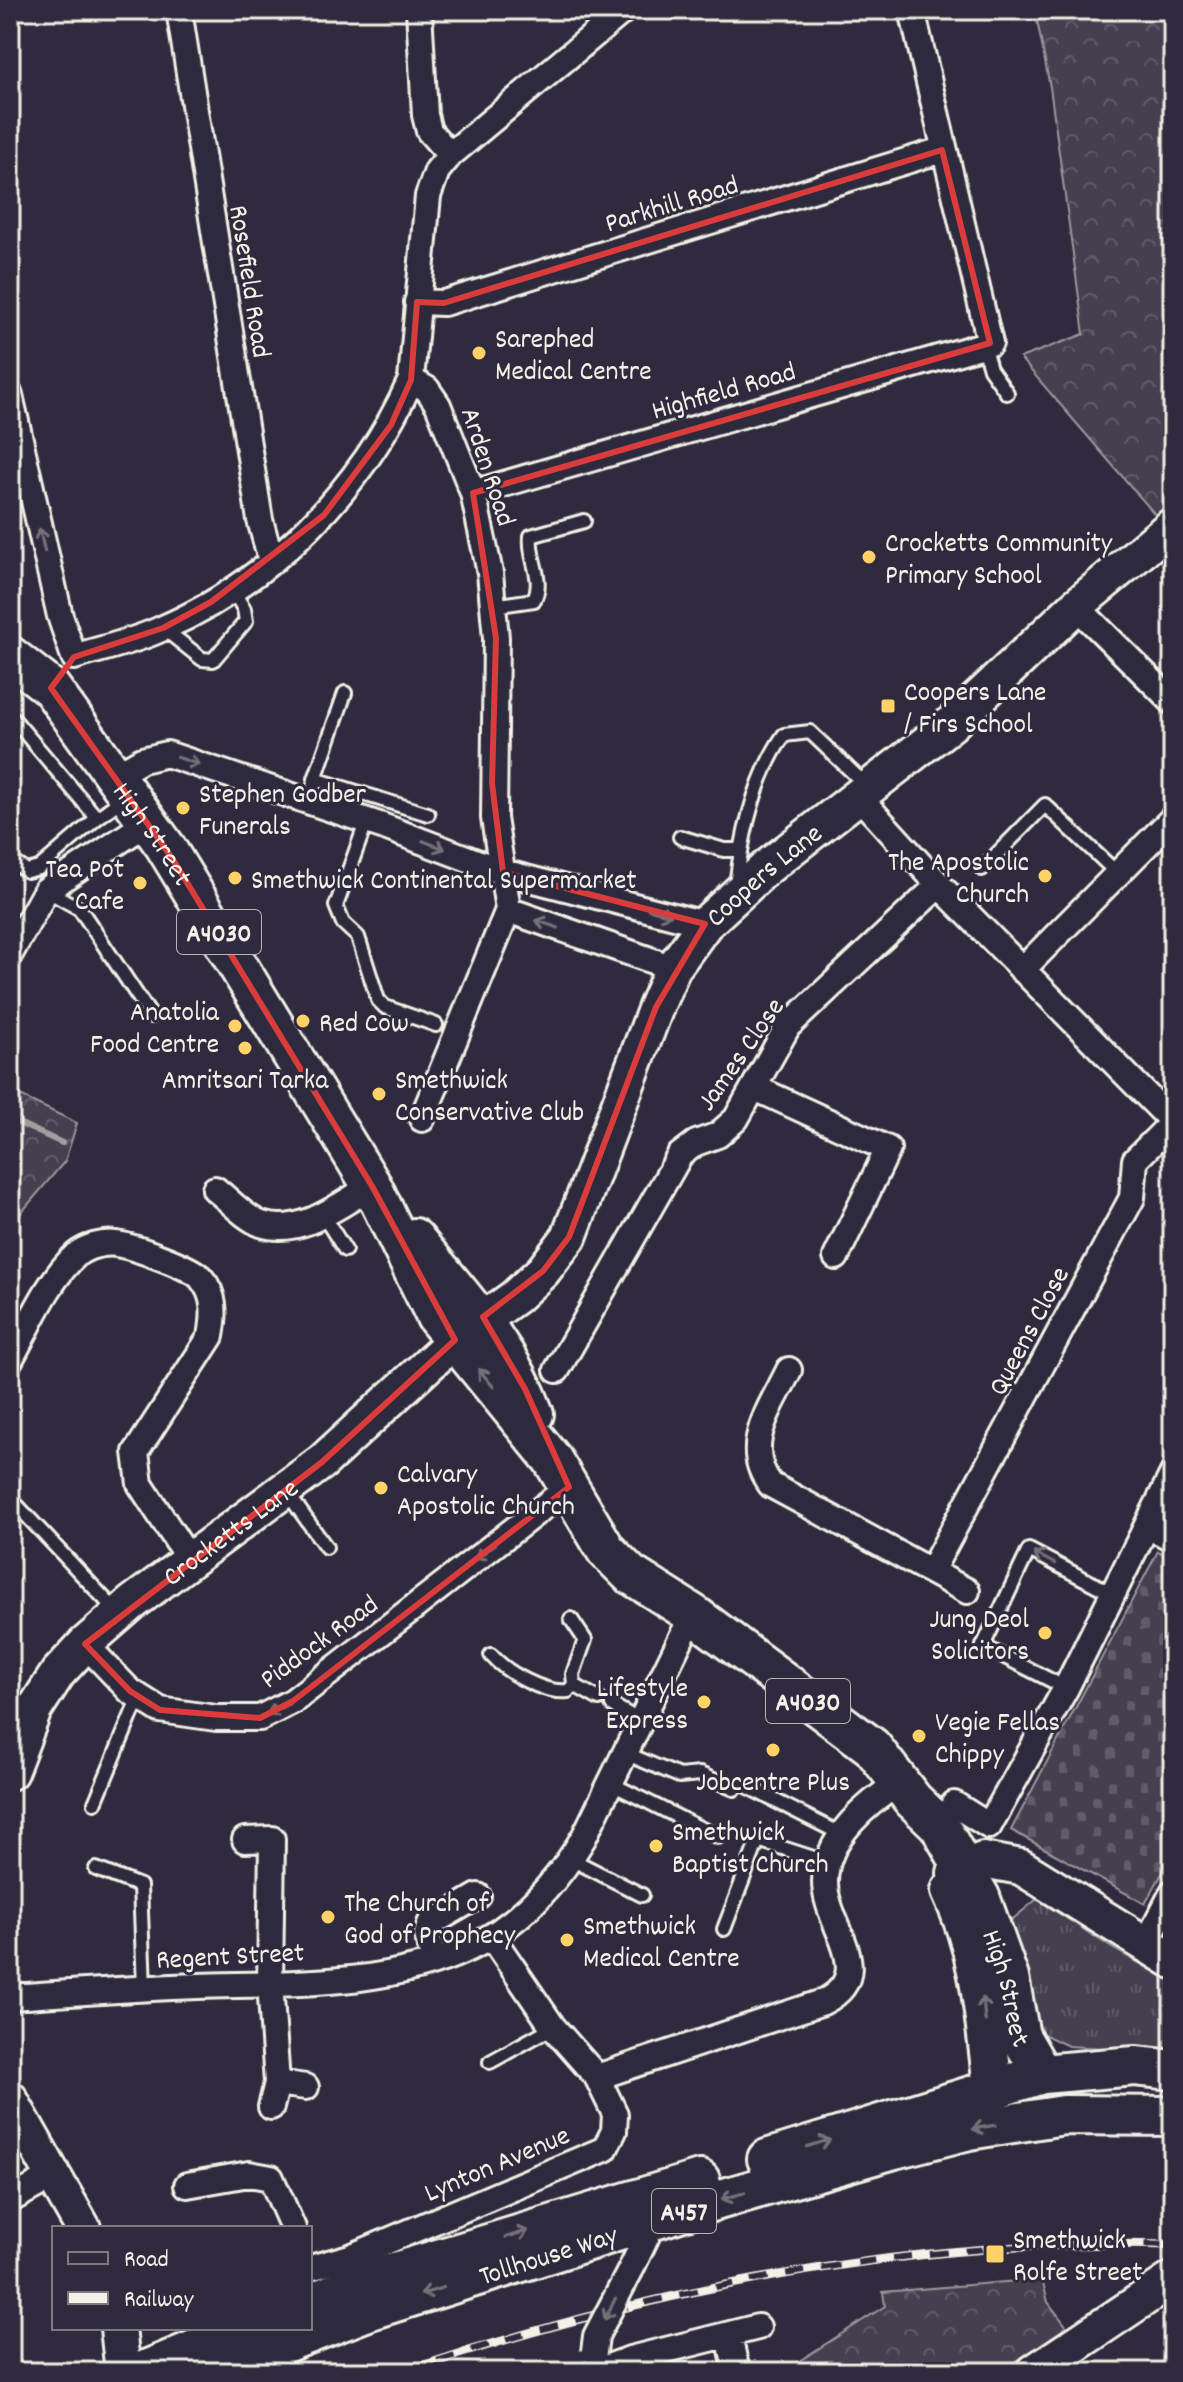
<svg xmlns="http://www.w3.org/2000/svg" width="1183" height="2382" viewBox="0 0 1183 2382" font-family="Dekko,sans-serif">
	<defs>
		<pattern id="grass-tufts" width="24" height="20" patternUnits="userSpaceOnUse" patternTransform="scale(2)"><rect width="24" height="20" fill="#454050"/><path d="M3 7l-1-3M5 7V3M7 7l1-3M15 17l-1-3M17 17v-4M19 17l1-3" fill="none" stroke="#605c69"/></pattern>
		<pattern id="forest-crowns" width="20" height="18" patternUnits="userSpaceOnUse" patternTransform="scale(2)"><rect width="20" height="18" fill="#454050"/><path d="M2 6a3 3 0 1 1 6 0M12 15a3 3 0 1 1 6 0" fill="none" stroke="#605c69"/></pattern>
		<pattern id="cemetery-stones" width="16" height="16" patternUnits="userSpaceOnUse" patternTransform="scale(2)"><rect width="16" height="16" fill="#454050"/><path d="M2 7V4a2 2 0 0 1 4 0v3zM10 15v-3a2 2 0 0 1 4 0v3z" fill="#605c69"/></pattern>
	</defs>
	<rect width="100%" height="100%" fill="#2f2a3d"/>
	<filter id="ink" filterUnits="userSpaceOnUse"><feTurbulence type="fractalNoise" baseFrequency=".0125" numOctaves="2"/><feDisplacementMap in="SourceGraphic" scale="16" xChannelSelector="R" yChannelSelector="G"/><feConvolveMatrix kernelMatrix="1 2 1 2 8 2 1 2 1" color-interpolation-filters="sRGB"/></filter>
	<g filter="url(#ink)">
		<path fill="url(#grass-tufts)" stroke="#9c989c" stroke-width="2" d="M 1037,1899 L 1112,1948 L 1173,1982 L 1173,2052 L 1068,2046 L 1043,2034 L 1035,2016 L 1026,1968 L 1008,1923 Z"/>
		<path fill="url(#forest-crowns)" stroke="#9c989c" stroke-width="2" d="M 1035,10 L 1173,10 L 1173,507 L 1159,519 L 1020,358 L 1084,334 L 1050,87 Z
			M 10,1091 L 77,1123 L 65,1161 L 10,1226 Z
			M 1042,2279 L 1048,2302 L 1067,2327 L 1000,2372 L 782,2372 L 885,2306 L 883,2292 Z"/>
		<path fill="url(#cemetery-stones)" stroke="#9c989c" stroke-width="2" d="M 1158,1551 L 1173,1559 L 1173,1854 L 1145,1904 L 1011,1830 Z"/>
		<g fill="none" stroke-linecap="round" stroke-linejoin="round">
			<path stroke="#a19ea0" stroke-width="6" d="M 10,1119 L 62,1143"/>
			<g stroke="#f4f1e8" stroke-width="18">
				<path id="lane" d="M 983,345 L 990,369 L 1007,393
					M 493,606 L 534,600 C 545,579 528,559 531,536 L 584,521
					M 163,628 L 202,659 L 213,660 L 246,621 L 244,609 L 232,589
					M 10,715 L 97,818 L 124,798
					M 315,779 L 428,814
					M 311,801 L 315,779 L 345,693
					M 367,820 L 336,906 L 343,923 L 358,937 L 378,1000 L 385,1007 L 436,1025
					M 680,837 L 724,850 L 740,850
					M 10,860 L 27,871 L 39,868 L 97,818
					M 982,869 L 1045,805 L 1118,874
					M 736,886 C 742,834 754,778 784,735 L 810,732 L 867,786
					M 46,890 L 80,909 L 151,1016
					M 323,1215 L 345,1250
					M 286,1491 L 326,1547
					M 10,1498 L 117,1612
					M 571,1619 L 585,1640 L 573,1674 L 574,1685 L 599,1699
					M 491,1655 C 507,1673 544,1694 568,1691 L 574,1685
					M 1066,1688 L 983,1646 L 1029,1550 L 1113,1594
					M 612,1705 L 640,1721
					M 625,1753 L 679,1776 L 700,1774 L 734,1789
					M 610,1783 L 718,1837
					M 744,1785 L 843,1835
					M 95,1803 L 139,1697
					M 571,1859 L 642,1895
					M 96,1869 L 140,1886 L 144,1988
					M 724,1929 L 758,1840 L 829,1863
					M 490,2062 L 553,2027"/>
			</g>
			<g stroke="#f4f1e8" stroke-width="30">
				<path id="street" d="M 179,10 L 260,520 L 271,560
					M 419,10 L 425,115 L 429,131 L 450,155 L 437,171 L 428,196 L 411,380 L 427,389 L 438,405 L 473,493 L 490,573 L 496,638 L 494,818 L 508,910 L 422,1119
					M 450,155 L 624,10
					M 417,302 L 444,303 L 942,150
					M 10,395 L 60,616 L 74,657
					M 473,493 L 990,343 L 912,10
					M 1076,606 L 1173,702
					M 74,657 C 103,648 133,642 161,629 C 272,581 362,489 411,380
					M 116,775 L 142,760 L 167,754 L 382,826 L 503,872 L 705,924
					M 859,797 L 939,885 L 1173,1122
					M 508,910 L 673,968
					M 10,954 L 46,890 L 148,822
					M 1022,970 L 1173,818
					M 755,1088 L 888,1149 L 836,1257
					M 215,1189 C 228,1199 245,1218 261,1224 C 301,1237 339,1205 372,1186
					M 10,1360 C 29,1327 47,1281 76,1255 C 85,1247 103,1242 116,1244 C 132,1246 192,1267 201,1278 C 216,1295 215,1315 211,1336 L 136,1452 L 140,1484 L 190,1561
					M 557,1370 L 680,1155 L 696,1143 L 718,1135 L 736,1119 L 788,1026 L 939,885
					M 789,1370 C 771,1408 740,1447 771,1485 L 967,1591
					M 1147,1525 L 1173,1539
					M 931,1571 L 1132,1198 L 1135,1160 L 1173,1122
					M 85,1644 L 130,1691 L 160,1710 L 216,1718 L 260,1718 L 293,1701 L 569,1487
					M 954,1804 L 989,1826 L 1066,1688 L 1173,1473
					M 245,1840 L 272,1839 L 270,1983 L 277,2083 L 271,2107
					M 1145,1946 L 1173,1892
					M 434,1962 L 427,1934 L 430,1924 L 478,1896
					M 10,1997 C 73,1993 135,1988 198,1986 C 286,1983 387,1987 468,1949 C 519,1925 556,1884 584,1837 L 693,1614
					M 597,2077 L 823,2002 C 880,1974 825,1926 825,1882 C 825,1837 868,1803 901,1781
					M 277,2083 L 306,2087
					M 187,2185 L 249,2174 L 271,2178 L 293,2228
					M 10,2200 L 55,2175
					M 310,2268 L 350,2257 L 605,2149 L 614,2131 L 615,2114 L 597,2077 L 553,2027 L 491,1936
					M 631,2269 L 654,2221
					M 729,2336 L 737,2372
					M 595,2372 L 630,2359 L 758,2327"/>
			</g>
			<g stroke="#f4f1e8" stroke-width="40">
				<g id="secondary">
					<path id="s1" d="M 10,1772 L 34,1710 L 58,1673 L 85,1644 L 132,1603 L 322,1462 L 455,1340 L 515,1297 L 543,1271 L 569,1237 L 656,1007 L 673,968 L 705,924 L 766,868 L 951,724 L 1076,606 L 1173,525"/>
					<path d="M 961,1887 L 955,1873 L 983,1860 L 1021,1867 L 1173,1961"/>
					<path d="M 10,2099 L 83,2228"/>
					<path d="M 118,2328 L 123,2372"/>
					<path d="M 1034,2372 L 1173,2279"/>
				</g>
			</g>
			<g stroke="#f4f1e8" stroke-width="44">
				<g id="primary">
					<path id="s2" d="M 10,656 L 51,688 L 165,846 L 372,1186 L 436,1317 L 552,1459 L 606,1550 L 630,1574 L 693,1614 L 872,1747 L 913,1800 L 939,1825 L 980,1897 L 1009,1978 L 1020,2036 L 1042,2074"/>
					<path d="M 414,1238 C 461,1296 507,1342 534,1414"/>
					<path d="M 951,1891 C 981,1952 985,2021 993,2087"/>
					<path d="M 767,2159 L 1042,2074 L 1135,2066 L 1173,2070"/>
					<path d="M 310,2303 L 362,2282 L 700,2180"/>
					<path d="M 141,2372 L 247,2328"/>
					<path id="s3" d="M 210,2372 L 370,2310 L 711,2202 L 894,2149 L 969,2130 L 1064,2115 L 1173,2116"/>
				</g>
			</g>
			<use href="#lane" stroke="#2f2a3d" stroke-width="12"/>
			<use href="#street" stroke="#2f2a3d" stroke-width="24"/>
			<use href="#secondary" stroke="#2f2a3d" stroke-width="34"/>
			<use href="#primary" stroke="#2f2a3d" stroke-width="38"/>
			<g stroke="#f4f1e8" stroke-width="9">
				<path id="rail" d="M 403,2372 C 651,2289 911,2237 1173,2245"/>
			</g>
			<use href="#rail" stroke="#2f2a3d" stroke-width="6" stroke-dasharray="18" stroke-linecap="butt"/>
			<g stroke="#f4f1e8" stroke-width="30" stroke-linecap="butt">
				<path id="street-bridge" d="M 594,2352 L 596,2336 L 631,2269"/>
			</g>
			<use href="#street-bridge" stroke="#2f2a3d" stroke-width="24"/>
		</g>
		<defs><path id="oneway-shaft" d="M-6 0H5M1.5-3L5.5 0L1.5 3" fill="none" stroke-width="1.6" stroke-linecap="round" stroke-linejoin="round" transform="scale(2)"/></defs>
		<g stroke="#747079">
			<use href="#oneway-shaft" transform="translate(42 540) rotate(-103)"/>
			<use href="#oneway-shaft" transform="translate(188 761) rotate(19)"/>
			<use href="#oneway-shaft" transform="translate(434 845) rotate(21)"/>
			<use href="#oneway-shaft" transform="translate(660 912) rotate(14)"/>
			<use href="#oneway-shaft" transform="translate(547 924) rotate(-161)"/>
			<use href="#oneway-shaft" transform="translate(486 1378) rotate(-130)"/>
			<use href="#oneway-shaft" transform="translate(485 1552) rotate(142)"/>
			<use href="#oneway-shaft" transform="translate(1044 1558) rotate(-152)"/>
			<use href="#oneway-shaft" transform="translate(278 1709) rotate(154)"/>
			<use href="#oneway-shaft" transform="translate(984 2009) rotate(-96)"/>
			<use href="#oneway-shaft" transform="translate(984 2127) rotate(171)"/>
			<use href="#oneway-shaft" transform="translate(819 2143) rotate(-17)"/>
			<use href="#oneway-shaft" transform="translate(733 2196) rotate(164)"/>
			<use href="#oneway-shaft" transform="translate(517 2234) rotate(-17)"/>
			<use href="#oneway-shaft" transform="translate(432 2291) rotate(163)"/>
			<use href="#oneway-shaft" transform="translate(610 2309) rotate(117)"/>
		</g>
	</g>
	<path fill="none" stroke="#d93c3b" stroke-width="6" stroke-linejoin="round" d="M 942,150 L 990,343 L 473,493 L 496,638 L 492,783 L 503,872 L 705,924 L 656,1007 L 569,1237 L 543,1271 L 483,1317 L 525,1389 L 569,1487 L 293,1701 L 260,1718 L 160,1710 L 130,1691 L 85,1644 L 322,1462 L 455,1340 L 372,1186 L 172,858 L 51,688 L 74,657 L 163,628 L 211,602 L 324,515 L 391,425 L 411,380 L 417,302 L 444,303 Z"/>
	<g fill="#ffd166" stroke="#2f2a3d" stroke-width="3">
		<circle cx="479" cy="353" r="8"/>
		<circle cx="869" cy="557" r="8"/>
		<rect x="880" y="698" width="16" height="16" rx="4"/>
		<circle cx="183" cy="808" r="8"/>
		<circle cx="1045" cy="876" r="8"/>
		<circle cx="235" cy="878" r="8"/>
		<circle cx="140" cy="883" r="8"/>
		<circle cx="303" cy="1021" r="8"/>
		<circle cx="235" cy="1026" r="8"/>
		<circle cx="245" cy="1048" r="8"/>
		<circle cx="379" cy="1094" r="8"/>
		<circle cx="381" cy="1488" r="8"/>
		<circle cx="1045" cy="1633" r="8"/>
		<circle cx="704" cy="1702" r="8"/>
		<circle cx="919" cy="1736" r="8"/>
		<circle cx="773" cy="1750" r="8"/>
		<circle cx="656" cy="1846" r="8"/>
		<circle cx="328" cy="1917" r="8"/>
		<circle cx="567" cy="1940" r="8"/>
		<rect x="985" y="2244" width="20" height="20" rx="4"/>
	</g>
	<g text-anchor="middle" stroke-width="6" stroke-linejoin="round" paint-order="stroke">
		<g fill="#2f2a3d" stroke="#b9b5b5" stroke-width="2">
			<rect x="177" y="910" width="84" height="44" rx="6"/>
			<rect x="766" y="1679" width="84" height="44" rx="6"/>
			<rect x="652" y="2189" width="64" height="44" rx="6"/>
		</g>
		<g font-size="26" font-weight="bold" fill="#f4f1e8">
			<text x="219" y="941">A4030</text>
			<text x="808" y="1710">A4030</text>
			<text x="684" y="2220">A457</text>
		</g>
		<g font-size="28" fill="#f4f1e8" stroke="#2f2a3d">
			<text transform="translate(671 202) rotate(-17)" y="10">Parkhill Road</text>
			<text transform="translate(252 281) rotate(81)" y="10">Rosefield Road</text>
			<text transform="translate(723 389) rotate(-16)" y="10">Highfield Road</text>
			<text transform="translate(490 466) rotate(72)" y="10">Arden Road</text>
			<text dy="10" stroke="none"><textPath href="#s2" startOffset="230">High Street</textPath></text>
			<text dy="10" stroke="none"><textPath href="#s1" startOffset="1204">Coopers Lane</textPath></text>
			<text transform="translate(739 1053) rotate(-55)" y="10">James Close</text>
			<text transform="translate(1027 1330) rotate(-62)" y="10">Queens Close</text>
			<text dy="10" stroke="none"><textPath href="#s1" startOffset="334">Crocketts Lane</textPath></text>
			<text transform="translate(318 1640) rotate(-36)" y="10">Piddock Road</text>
			<text transform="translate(230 1954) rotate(-3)" y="10">Regent Street</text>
			<text dy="10" stroke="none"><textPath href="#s2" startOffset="1692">High Street</textPath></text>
			<text transform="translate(496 2162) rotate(-23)" y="10">Lynton Avenue</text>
			<text dy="10" stroke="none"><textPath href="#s3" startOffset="358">Tollhouse Way</textPath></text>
		</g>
		<g font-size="28" fill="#f4f1e8" stroke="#2f2a3d" text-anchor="start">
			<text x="495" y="347">Sarephed<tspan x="495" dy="32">Medical Centre</tspan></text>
			<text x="885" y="551">Crocketts Community<tspan x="885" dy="32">Primary School</tspan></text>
			<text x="904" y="700">Coopers Lane<tspan x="904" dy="32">/ Firs School</tspan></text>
			<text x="199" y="802">Stephen Godber<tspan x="199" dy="32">Funerals</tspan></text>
			<text x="1029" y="870" text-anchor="end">The Apostolic<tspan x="1029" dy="32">Church</tspan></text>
			<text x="124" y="877" text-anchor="end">Tea Pot<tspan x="124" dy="32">Cafe</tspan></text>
			<text x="251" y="888">Smethwick Continental Supermarket</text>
			<text x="219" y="1020" text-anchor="end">Anatolia<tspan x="219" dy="32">Food Centre</tspan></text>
			<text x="319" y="1031">Red Cow</text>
			<text x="245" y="1088" text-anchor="middle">Amritsari Tarka</text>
			<text x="395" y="1088">Smethwick<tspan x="395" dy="32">Conservative Club</tspan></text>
			<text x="397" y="1482">Calvary<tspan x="397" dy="32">Apostolic Church</tspan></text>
			<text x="1029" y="1627" text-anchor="end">Jung Deol<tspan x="1029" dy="32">Solicitors</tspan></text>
			<text x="688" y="1696" text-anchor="end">Lifestyle<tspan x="688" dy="32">Express</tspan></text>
			<text x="935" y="1730">Vegie Fellas<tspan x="935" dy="32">Chippy</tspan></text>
			<text x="773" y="1790" text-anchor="middle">Jobcentre Plus</text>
			<text x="672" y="1840">Smethwick<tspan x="672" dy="32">Baptist Church</tspan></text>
			<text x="344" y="1911">The Church of<tspan x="344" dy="32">God of Prophecy</tspan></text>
			<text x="583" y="1934">Smethwick<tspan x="583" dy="32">Medical Centre</tspan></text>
			<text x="1013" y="2248">Smethwick<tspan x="1013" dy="32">Rolfe Street</tspan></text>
		</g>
	</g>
	<rect width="1183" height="2382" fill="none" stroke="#2f2a3d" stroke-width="40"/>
	<rect x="20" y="20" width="1143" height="2342" fill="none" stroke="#f4f1e8" stroke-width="3" filter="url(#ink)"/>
	<rect x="52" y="2226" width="260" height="104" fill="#2f2a3d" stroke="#7e7a81" stroke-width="2"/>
	<rect x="68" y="2252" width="40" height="12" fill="#2f2a3d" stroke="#7e7a81" stroke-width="2"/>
	<text x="124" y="2266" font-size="24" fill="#f4f1e8">Road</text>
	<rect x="68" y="2292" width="40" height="12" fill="#f4f1e8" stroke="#7e7a81" stroke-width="2"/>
	<text x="124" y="2306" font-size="24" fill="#f4f1e8">Railway</text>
</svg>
